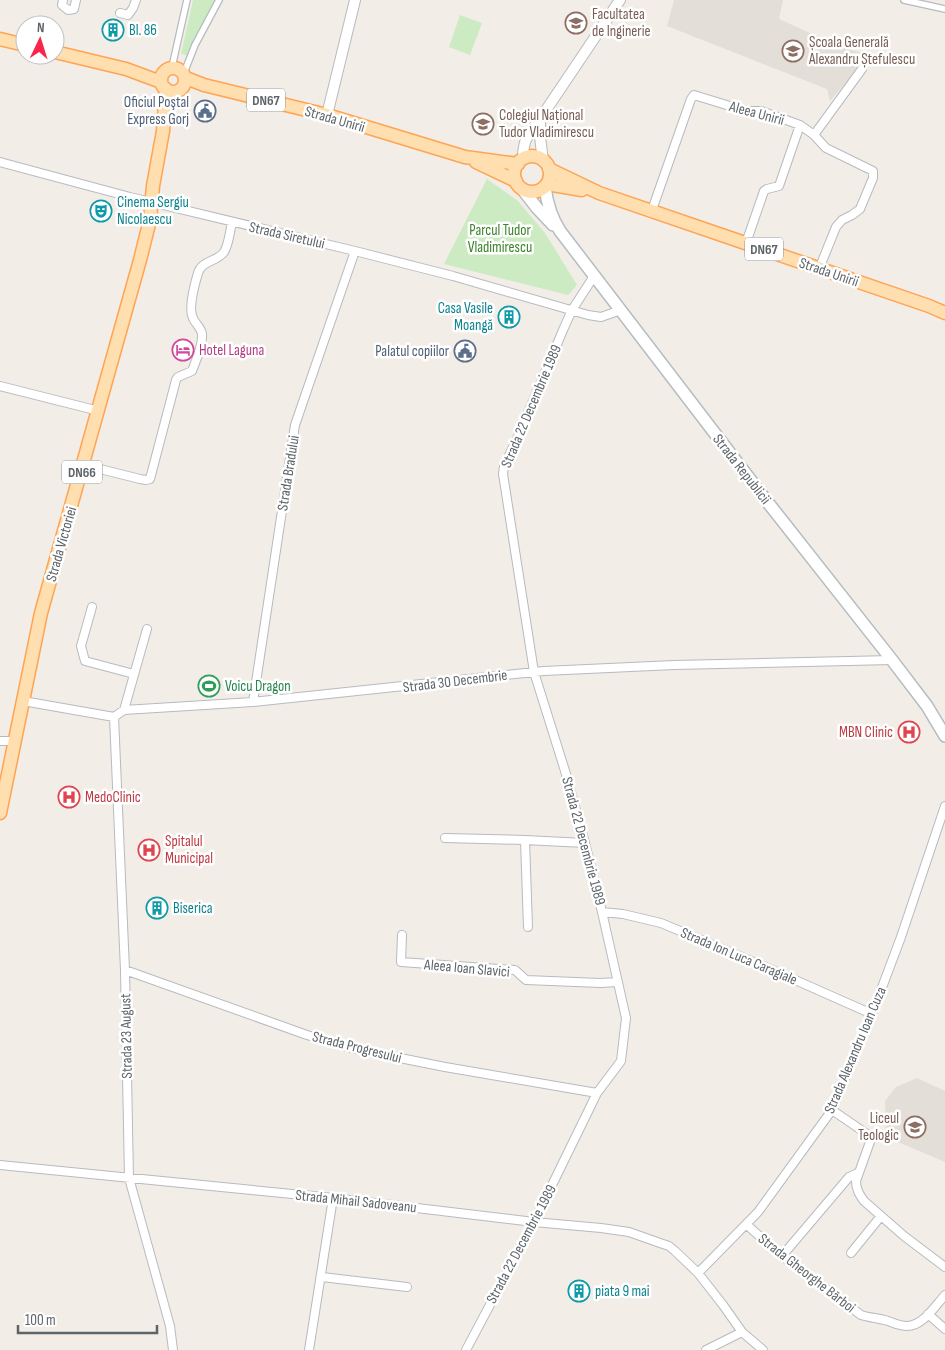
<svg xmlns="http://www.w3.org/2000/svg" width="945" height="1350" viewBox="0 0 945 1350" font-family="'Sofia Sans Condensed',sans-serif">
	<rect width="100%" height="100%" fill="#f2ede7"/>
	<path fill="#e4ded8" d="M 674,0 L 783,0 L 779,19 L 841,47 L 870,55 L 830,101 L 827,89 L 667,26 Z
		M 917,1078 L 945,1091 L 945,1162 L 886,1137 L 885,1101 L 896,1087 Z"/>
	<path fill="#ccebc2" d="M 193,0 L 223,0 L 190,56 L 181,54 Z
		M 460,15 L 482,23 L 470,55 L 449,47 Z
		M 487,179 L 518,201 L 545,233 L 577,285 L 568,295 L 444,264 Z"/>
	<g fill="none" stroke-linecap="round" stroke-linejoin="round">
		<g stroke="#b7bbbf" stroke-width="8">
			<path id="pedestrian" d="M 904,0 L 945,9
				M 172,67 L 187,0
				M 184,73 L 195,45 L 219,0"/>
		</g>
		<g stroke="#b7bbbf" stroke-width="10">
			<path id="minor" d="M 63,0 L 62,5 L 68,10 L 74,9 L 76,0
				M 120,13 L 128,15 L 133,8 L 136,0
				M 814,135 L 862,69
				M 0,162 L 130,197 L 355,251 L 453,276 L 588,315 L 601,317 L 621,310
				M 652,210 L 691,99 L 694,95 L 746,111 L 761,111 L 800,125 L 814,135 L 826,148 L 873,171 L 873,178 L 860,209 L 852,215 L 842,220 L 836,227 L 819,269
				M 746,243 L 764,191 L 767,189 L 779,186 L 800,125
				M 0,386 L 99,411
				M 84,465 L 140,479 L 146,480 L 150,479 L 176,380 L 178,377 L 192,371 C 196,360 203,346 202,334 C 201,327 195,324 193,318 C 188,308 195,283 198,273 C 202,260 217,262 224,252 C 229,244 230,231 232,222
				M 92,607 L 81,646 L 85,661 L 134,674
				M 23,701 L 114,717 L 124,710 L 253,702 L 544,671 L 674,665 L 892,660
				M 253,702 L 295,425 L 355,251
				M 124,710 L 147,629
				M 114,717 L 125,970 L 129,1178 L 170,1326 L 173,1350
				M 0,741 L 15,741
				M 445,838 L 525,840
				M 602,912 L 623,914 L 661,923 L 775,971 L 872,1014
				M 528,927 L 525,840 L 585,843
				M 402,935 L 401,962 L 515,970 L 526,980 L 600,983 L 618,982
				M 125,970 L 307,1035 L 355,1049 L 445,1067 L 597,1093
				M 832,1110 L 867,1134 L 871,1139 L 856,1181 C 856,1189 859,1194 864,1201 L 904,1236 L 945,1267
				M 0,1165 L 333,1198 L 534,1222 L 601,1228 L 629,1232 L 660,1243 L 669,1246 L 675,1251 L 698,1273 L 723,1305 L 742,1332 L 763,1350
				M 747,1225 L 782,1256 L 861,1315 C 870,1318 879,1318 888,1321 C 894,1323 900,1326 907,1326 C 923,1326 935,1306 945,1295
				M 851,1253 L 881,1216
				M 782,1256 L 849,1177 L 858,1173
				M 698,1273 L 758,1212 L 832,1110 L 872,1014 L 901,937 L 945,806
				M 322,1277 L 407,1287
				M 928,1314 L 945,1329
				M 309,1350 L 333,1198
				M 466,1350 L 534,1222 L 597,1093 L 621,1061 L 626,1018 L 602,912 L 585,843 L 566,774 L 534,672 L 503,474 L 504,466 L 517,439 L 563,330 L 572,310 L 594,276
				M 706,1350 L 742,1332"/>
		</g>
		<g stroke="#b7bbbf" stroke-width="12">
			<path id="tertiary" d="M 327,115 L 355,0
				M 540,119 L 540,137 L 543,161
				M 523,159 C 523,139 528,135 540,119 L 620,0"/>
		</g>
		<g stroke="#b5bcc0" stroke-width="14">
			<path id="secondary" d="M 545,187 C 547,203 551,217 560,231 L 762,495 L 892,660 L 927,706 L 945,736
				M 523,190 L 537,208 L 553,225"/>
		</g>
		<g stroke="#ffa453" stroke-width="15">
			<path id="primary" d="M 0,39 L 25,45
				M 55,52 L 126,69 L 161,82
				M161 80a12 12 0 1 1 24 0a12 12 0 1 1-24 0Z
				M 186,78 L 204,85 L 327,115 L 465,157 L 518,164
				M514 174a18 18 0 1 1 36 0a18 18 0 1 1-36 0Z
				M 476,162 L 516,181
				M 549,169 L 599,193 L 929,306 L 945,313
				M 547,184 L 582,190
				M 0,813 L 41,613 L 140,260 L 150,220 L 153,186 L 163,131 L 166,89"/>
		</g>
		<use href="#pedestrian" stroke="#fff" stroke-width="5.5"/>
		<use href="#minor" stroke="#fff" stroke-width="8"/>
		<use href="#tertiary" stroke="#fff" stroke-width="10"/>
		<use href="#secondary" stroke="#fff" stroke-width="11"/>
		<use href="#primary" stroke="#ffdeaf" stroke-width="12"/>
	</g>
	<defs>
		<g id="university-ring" transform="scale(1.125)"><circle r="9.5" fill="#fff" stroke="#8d6e63" stroke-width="1.5"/><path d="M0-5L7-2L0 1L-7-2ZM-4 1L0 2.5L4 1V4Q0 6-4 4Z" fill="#8d6e63"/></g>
		<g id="building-ring" transform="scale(1.125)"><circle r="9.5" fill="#fff" stroke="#0f9aa8" stroke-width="1.5"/><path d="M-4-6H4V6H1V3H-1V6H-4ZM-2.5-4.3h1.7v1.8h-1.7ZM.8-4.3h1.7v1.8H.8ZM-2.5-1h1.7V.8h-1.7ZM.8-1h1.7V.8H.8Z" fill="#0f9aa8"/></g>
		<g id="school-ring" transform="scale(1.125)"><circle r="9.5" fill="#fff" stroke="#8d6e63" stroke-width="1.5"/><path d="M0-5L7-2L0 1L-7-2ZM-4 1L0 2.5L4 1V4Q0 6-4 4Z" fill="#8d6e63"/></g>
		<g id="civic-ring" transform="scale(1.125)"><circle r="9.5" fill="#fff" stroke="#5c6f8a" stroke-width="1.5"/><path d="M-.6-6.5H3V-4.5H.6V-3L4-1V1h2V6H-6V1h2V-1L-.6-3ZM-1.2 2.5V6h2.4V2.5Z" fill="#5c6f8a"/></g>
		<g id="theatre-ring" transform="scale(1.125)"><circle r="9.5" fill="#fff" stroke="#0f9aa8" stroke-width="1.5"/><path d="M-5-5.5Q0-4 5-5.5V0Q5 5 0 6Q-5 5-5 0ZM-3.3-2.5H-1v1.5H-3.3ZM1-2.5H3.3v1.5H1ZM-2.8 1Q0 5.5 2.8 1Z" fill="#0f9aa8"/></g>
		<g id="hotel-ring" transform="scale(1.125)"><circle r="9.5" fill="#fff" stroke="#d1479c" stroke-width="1.5"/><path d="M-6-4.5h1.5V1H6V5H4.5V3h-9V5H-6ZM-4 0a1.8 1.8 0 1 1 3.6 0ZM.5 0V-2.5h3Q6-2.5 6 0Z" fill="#d1479c"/></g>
		<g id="stadium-ring" transform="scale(1.125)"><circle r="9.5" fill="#fff" stroke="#2e9e5b" stroke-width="1.5"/><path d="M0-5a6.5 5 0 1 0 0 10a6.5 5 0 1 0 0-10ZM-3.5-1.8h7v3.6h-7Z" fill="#2e9e5b"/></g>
		<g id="hospital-ring" transform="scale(1.125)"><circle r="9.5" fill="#fff" stroke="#e0444e" stroke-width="1.5"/><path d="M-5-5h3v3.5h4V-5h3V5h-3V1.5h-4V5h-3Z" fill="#e0444e"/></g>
	</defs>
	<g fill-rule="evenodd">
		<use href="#university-ring" x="576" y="23"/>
		<use href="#building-ring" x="113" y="30"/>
		<use href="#school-ring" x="793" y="51"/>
		<use href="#civic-ring" x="205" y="111"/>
		<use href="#university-ring" x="483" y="124"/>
		<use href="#theatre-ring" x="101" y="211"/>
		<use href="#building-ring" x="509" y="317"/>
		<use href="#hotel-ring" x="183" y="350"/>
		<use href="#civic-ring" x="465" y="351"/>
		<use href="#stadium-ring" x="209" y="686"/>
		<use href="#hospital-ring" x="909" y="732"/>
		<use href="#hospital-ring" x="69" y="797"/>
		<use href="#hospital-ring" x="149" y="850"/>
		<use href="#building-ring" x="157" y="908"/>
		<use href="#school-ring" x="915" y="1127"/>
		<use href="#building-ring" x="579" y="1291"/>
	</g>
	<g text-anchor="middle" stroke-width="5" stroke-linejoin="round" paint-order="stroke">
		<g fill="#fff" stroke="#8e9396" stroke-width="1">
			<rect x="247" y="88.5" width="38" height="23" rx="4"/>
			<rect x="745" y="237.5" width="38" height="23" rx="4"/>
			<rect x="62" y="460.5" width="40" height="23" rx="4"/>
		</g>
		<g font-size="14" font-weight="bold" fill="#5e6569">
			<text x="266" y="105">DN67</text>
			<text x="764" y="254">DN67</text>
			<text x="82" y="477">DN66</text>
		</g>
		<g font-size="15" fill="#785e54" stroke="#fff" text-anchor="start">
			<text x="592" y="19">Facultatea<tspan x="592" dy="17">de Inginerie</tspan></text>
			<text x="809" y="47">Școala Generală<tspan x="809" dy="17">Alexandru Ștefulescu</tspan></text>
			<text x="499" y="120">Colegiul Național<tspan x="499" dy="17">Tudor Vladimirescu</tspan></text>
			<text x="899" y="1123" text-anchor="end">Liceul<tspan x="899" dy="17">Teologic</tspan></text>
		</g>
		<g font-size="15" fill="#0d838f" stroke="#fff" text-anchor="start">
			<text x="129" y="35">Bl. 86</text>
			<text x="117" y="207">Cinema Sergiu<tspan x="117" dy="17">Nicolaescu</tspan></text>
			<text x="493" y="313" text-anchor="end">Casa Vasile<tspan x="493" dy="17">Moangă</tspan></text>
			<text x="173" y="913">Biserica</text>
			<text x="595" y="1296">piata 9 mai</text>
		</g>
		<g font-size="15" fill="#4e5e75" stroke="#fff" text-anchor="end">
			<text x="189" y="107">Oficiul Poştal<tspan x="189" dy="17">Express Gorj</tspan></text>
			<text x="449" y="356">Palatul copiilor</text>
		</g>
		<g font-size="15" fill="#5e6569" stroke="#fff">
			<text transform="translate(757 113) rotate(15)" y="5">Aleea Unirii</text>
			<text transform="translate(335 119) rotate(16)" y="5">Strada Unirii</text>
			<text transform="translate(287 235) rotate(13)" y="5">Strada Siretului</text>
			<text transform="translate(829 272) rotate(19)" y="5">Strada Unirii</text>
			<text transform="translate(531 406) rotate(-67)" y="5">Strada 22 Decembrie 1989</text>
			<text transform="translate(742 469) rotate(52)" y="5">Strada Republicii</text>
			<text transform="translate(288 473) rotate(-81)" y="5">Strada Bradului</text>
			<text transform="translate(61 544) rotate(-74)" y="5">Strada Victoriei</text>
			<text transform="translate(455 681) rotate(-7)" y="5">Strada 30 Decembrie</text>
			<text transform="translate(584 841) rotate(75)" y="5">Strada 22 Decembrie 1989</text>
			<text transform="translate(739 956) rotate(23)" y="5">Strada Ion Luca Caragiale</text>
			<text transform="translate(467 968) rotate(5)" y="5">Aleea Ioan Slavici</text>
			<text transform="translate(126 1036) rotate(-91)" y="5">Strada 23 August</text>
			<text transform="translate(357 1047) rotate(14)" y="5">Strada Progresului</text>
			<text transform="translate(855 1050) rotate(-67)" y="5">Strada Alexandru Ioan Cuza</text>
			<text transform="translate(356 1201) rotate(6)" y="5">Strada Mihail Sadoveanu</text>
			<text transform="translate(521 1244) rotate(-62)" y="5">Strada 22 Decembrie 1989</text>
			<text transform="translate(807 1273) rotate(38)" y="5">Strada Gheorghe Bărboi</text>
		</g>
		<g font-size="15" fill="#3c822b" stroke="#fff">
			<text x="500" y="235">Parcul Tudor<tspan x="500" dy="17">Vladimirescu</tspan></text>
		</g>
		<g font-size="15" fill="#b23c85" stroke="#fff" text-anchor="start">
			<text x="199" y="355">Hotel Laguna</text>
		</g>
		<g font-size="15" fill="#27864d" stroke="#fff" text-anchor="start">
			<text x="225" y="691">Voicu Dragon</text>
		</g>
		<g font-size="15" fill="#be3a42" stroke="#fff" text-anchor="start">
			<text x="893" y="737" text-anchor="end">MBN Clinic</text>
			<text x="85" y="802">MedoClinic</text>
			<text x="165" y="846">Spitalul<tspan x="165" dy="17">Municipal</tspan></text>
		</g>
	</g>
	<g transform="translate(40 40) rotate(4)"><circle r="24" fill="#ffffff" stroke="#bfc1c3"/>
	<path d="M0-4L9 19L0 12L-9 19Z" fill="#fa2549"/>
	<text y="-8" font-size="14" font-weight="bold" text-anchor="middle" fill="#5e6569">N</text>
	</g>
	<path d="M18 1325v8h139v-8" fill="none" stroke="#5e6569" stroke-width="2.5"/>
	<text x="25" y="1325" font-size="15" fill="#5e6569" stroke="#ffffff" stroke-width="4" paint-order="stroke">100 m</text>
</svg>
